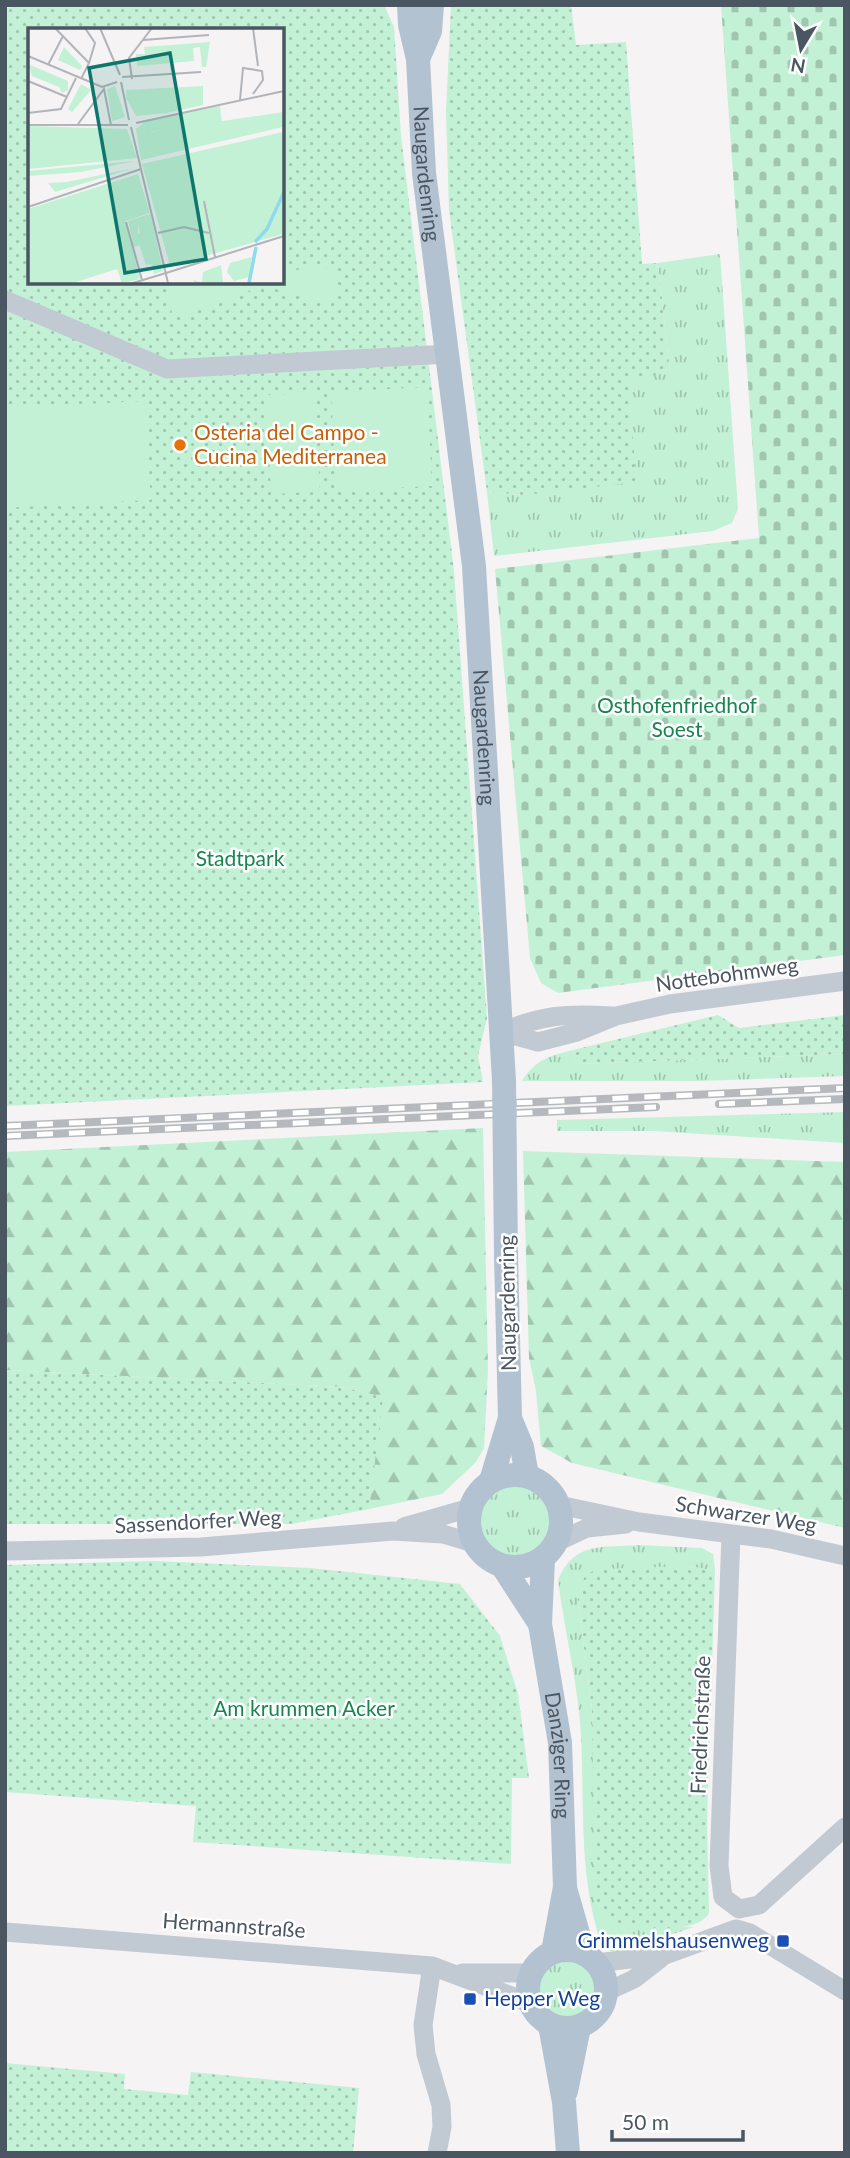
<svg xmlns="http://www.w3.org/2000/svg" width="850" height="2158" viewBox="0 0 850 2158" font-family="Lato,sans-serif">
	<defs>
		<pattern id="grass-tufts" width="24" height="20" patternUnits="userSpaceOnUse" patternTransform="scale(1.75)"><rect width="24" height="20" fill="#c3f1d5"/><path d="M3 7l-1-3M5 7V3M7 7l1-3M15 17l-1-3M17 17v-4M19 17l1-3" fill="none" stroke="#a0c6b0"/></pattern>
		<pattern id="forest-firs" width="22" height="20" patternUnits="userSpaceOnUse" patternTransform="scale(1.75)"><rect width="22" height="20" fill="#c3f1d5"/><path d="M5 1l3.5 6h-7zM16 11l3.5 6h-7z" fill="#a0c6b0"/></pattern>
		<pattern id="cemetery-stones" width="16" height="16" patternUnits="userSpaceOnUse" patternTransform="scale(1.75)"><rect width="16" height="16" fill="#c3f1d5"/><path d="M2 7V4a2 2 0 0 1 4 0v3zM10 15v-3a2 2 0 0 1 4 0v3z" fill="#a0c6b0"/></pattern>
		<pattern id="park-dots" width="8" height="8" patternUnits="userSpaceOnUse" patternTransform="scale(1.75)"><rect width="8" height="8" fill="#c3f1d5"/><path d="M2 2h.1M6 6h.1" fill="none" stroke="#a0c6b0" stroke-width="1.8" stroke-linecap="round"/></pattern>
	</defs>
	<rect width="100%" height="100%" fill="#f5f3f3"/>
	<path fill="url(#grass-tufts)" d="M 720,254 L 738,509 L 732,523 L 713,531 L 494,556 L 487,492 L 524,495 L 627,377 L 670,373 L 658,263 Z
		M 573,1050 L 576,1064 L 845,1054 L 845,1076 L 700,1081 L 522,1081 C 535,1060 549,1056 573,1050 Z
		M 845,1112 L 845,1143 L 654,1131 L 557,1131 L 557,1120 Z
		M476 1520a38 38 0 1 1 76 0a38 38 0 1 1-76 0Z
		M 638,1545 L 702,1548 L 713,1554 L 715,1571 L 689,1566 L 577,1594 L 592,1709 L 595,1804 L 617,1925 L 694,1927 L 618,1952 L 604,1950 C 576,1879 586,1797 580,1722 C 576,1675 564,1628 558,1580 C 574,1541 603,1548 638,1545 Z
		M539 1990a28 28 0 1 1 56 0a28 28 0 1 1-56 0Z"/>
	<path fill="url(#forest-firs)" d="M 483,1128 L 488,1370 L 484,1448 L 476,1462 L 442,1494 L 369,1509 L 382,1397 L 341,1387 L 5,1370 L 5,1152 Z
		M 523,1151 L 845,1162 L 845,1528 L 572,1463 L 541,1446 L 536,1391 L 529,1358 Z"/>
	<path fill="url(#cemetery-stones)" d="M 721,5 L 845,5 L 845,955 L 558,993 L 541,983 L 530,958 L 495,569 L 759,538 Z"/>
	<path fill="url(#park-dots)" fill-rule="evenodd" d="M 30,5 L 384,5 L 394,27 L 401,136 L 454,571 L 487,1018 L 478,1056 L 483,1082 L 5,1106 L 5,8 ZM 30,30 L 282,30 L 282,282 L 30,282 Z
		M 451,5 L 571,5 L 576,45 L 626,42 L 642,264 L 658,263 L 670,373 L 627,378 L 637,482 L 524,495 L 487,492 L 449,210 L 446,111 Z
		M 718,1015 L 739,1028 L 845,1015 L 845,1054 L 576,1064 L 573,1050 Z
		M 5,1370 L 341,1387 L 383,1397 L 369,1509 L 291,1524 L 5,1524 Z
		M 154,1561 L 310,1568 L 460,1584 L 500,1636 L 518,1694 L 529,1778 L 512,1778 L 511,1864 L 193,1842 L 196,1806 L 5,1792 L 5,1565 Z
		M 689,1566 L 715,1571 L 707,1823 L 709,1913 C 696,1936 641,1926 617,1925 L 595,1904 L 592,1709 L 577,1594 L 586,1574 L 599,1569 Z
		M 5,2063 L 125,2074 L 124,2089 L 188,2095 L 191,2072 L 359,2088 L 353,2153 L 5,2153 Z"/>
	<path fill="#c3f1d5" d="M 322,266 L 334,273 L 337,290 L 332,300 L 325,303 L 255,283 L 249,291 L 181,317 L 172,313 L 166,285 L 168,282 L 282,282 L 282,272 Z
		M 427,387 L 432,486 L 336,491 L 331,392 Z
		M 314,393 L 320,492 L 271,494 L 266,395 Z
		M 145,401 L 151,500 L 5,508 L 5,408 Z"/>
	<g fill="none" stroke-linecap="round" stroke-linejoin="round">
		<path stroke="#c1cad2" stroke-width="19" d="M 5,300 L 167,369 L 449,354
			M 501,1032 L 538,1042 L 577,1032 L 616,1016 L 670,1004 L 845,981
			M 501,1032 C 542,1015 568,1013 612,1016
			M 559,1505 L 639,1522 L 771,1539 L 845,1556
			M 404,1527 L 470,1508
			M 731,1534 L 719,1866 L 723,1897 L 739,1909 L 759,1905 L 845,1827
			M 557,1542 L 587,1528 L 626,1524
			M 5,1551 L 201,1547 L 393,1531 L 443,1534 L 473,1543
			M 5,1932 L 432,1966 L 530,2003
			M 596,1963 L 665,1955 L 736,1929 L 750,1933 L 845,1991
			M 432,1966 L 423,2025 L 426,2054 L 441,2105 L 442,2127 L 437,2153
			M 462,1973 L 531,1973
			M 606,1992 L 634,1979 L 661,1958"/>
		<g stroke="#b3c2d1" stroke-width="24">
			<path id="s1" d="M 409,5 L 410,25 L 418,59 L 424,173 L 474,566 L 504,1081"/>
			<path d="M 418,59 L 430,31 L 432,5"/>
			<path d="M 510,1418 L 522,1447 L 527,1476"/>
			<circle cx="515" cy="1521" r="46"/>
			<path d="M 491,1481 L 510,1418 L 506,1256"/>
			<path id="s2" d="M 543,1559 L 540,1624 L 560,1743 L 565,1887 L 553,1952"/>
			<path d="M 503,1567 L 540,1624"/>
			<path d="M 565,1888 L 584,1954"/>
			<circle cx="567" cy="1989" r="39"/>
			<path d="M 550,2025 L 564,2102 L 568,2153"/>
			<path d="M 566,2091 L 579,2027"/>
		</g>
		<g stroke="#b5b8bd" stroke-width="8">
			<path id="rail" d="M 719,1104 L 845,1099
				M 5,1126 L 845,1088
				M 5,1136 L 656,1107"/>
		</g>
		<use href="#rail" stroke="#fff" stroke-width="5" stroke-dasharray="16" stroke-linecap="butt"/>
		<path stroke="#b3c2d1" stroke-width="24" d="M 504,1081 L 506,1256"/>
	</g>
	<circle fill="#e8710a" stroke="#fff" stroke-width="2.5" cx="180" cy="445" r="7"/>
	<g fill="#1a4fb4" stroke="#fff" stroke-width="2.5">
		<rect x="776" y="1934" width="14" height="14" rx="3.5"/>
		<rect x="463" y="1992" width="14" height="14" rx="3.5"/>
	</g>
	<g text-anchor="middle" stroke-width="5" stroke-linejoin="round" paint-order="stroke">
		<g font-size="21" fill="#4a5661" stroke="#fff">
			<text dy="7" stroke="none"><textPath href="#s1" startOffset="170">Naugardenring</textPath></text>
			<text dy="7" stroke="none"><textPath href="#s1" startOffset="737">Naugardenring</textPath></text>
			<text transform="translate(727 975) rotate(-8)" y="7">Nottebohmweg</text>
			<text transform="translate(508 1303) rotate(-91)" y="7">Naugardenring</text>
			<text transform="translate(746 1515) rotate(9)" y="7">Schwarzer Weg</text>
			<text transform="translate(198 1522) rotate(-3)" y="7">Sassendorfer Weg</text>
			<text transform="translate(701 1725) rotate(-88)" y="7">Friedrichstraße</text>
			<text dy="7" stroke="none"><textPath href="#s2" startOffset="198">Danziger Ring</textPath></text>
			<text transform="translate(234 1926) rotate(4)" y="7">Hermannstraße</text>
		</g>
		<g font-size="21" fill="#c56008" stroke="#fff" text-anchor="start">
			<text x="194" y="440">Osteria del Campo -<tspan x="194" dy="24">Cucina Mediterranea</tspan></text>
		</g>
		<g font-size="21" fill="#17864f" stroke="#fff">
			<text x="677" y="713">Osthofenfriedhof<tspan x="677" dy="24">Soest</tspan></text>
			<text x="240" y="866">Stadtpark</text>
			<text x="304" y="1716">Am krummen Acker</text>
		</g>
		<g font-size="21" fill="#164399" stroke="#fff" text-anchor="end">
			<text x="769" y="1948">Grimmelshausenweg</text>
			<text x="484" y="2006" text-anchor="start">Hepper Weg</text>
		</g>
	</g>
	<g transform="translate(28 28)">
		<rect width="256" height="256" fill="#f5f3f3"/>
		<path d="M 107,133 L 53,144 L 0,148 L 0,143 ZM 122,186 L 124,192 L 110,196 L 111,217 L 106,219 L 100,193 Z" fill="#c3f1d5"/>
		<path d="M 255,84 L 255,99 L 113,132 L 108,101 L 118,93 L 123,104 ZM 0,98 L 99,101 L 109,130 L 0,141 Z" fill="#c3f1d5"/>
		<path d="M 110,146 L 122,185 L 97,193 L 112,251 L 94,255 L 89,241 L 45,255 L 0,255 L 0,181 Z" fill="#c3f1d5"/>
		<path d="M 182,14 L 178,39 L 174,39 L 172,19 L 165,20 L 166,33 L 109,38 L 108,26 L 117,26 L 116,19 ZM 36,19 L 54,38 L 52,42 L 30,32 ZM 0,36 L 40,53 L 40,62 L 34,65 L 31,59 L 4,48 ZM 53,56 L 63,62 L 44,84 L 40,81 ZM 87,58 L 97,89 L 84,93 L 79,61 ZM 175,58 L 175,77 L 138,85 L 108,88 L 98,70 L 98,62 ZM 192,78 L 194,96 L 119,104 L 118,93 L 125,91 ZM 255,104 L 255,206 L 142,238 L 114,136 ZM 106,140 L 27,164 L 20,155 L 39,154 ZM 124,192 L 135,243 L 126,246 L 123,236 L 118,237 L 108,207 L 112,205 L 110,196 ZM 224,229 L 221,249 L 206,253 L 199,244 L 202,235 ZM 193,237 L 195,255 L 166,255 L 166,252 L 174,255 L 175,244 Z" fill="#c3f1d5"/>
		<path fill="none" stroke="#90daee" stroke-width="3.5" d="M 227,214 L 239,201 L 256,164M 221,255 L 228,219"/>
		<path fill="none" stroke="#b1b4b9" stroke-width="2" d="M 27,0 L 61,35 L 53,51M 57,0 L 67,15 L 61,35M 72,0 L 92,47M 225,0 L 230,38M 115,12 L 181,7M 0,28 L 74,59 L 89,54M 20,37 L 35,8M 94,49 L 173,44M 104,51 L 101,30 L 124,0M 0,53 L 39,69M 93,54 L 101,92M 212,72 L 215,40 L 234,43 L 235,52 L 225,66M 0,85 L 33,81 L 48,50M 108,95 L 256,63M 50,96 L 76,61 L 83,97M 0,97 L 100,97M 103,99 L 140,255M 176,173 L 187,229M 0,179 L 113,141M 98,194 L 114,252M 130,205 L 156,199 L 181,205M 138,245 L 256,208M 105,255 L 138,245"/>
		<path fill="#0f766e" fill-opacity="0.15" stroke="#0f766e" stroke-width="3.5" d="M 142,25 L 178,231 L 97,245 L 61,40 Z"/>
		<rect width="256" height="256" fill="none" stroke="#4a5661" stroke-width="3.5"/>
	</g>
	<rect width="850" height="2158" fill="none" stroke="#4a5661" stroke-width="14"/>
	<g transform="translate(801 49) rotate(190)" stroke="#ffffff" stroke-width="5" paint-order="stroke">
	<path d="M0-5L12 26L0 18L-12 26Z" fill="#4a5661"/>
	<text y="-10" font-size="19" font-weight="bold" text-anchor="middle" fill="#4a5661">N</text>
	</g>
	<path d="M612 2130v10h131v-10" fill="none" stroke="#4a5661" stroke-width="3.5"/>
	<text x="622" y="2130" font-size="21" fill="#4a5661" stroke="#ffffff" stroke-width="5" paint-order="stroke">50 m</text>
</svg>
